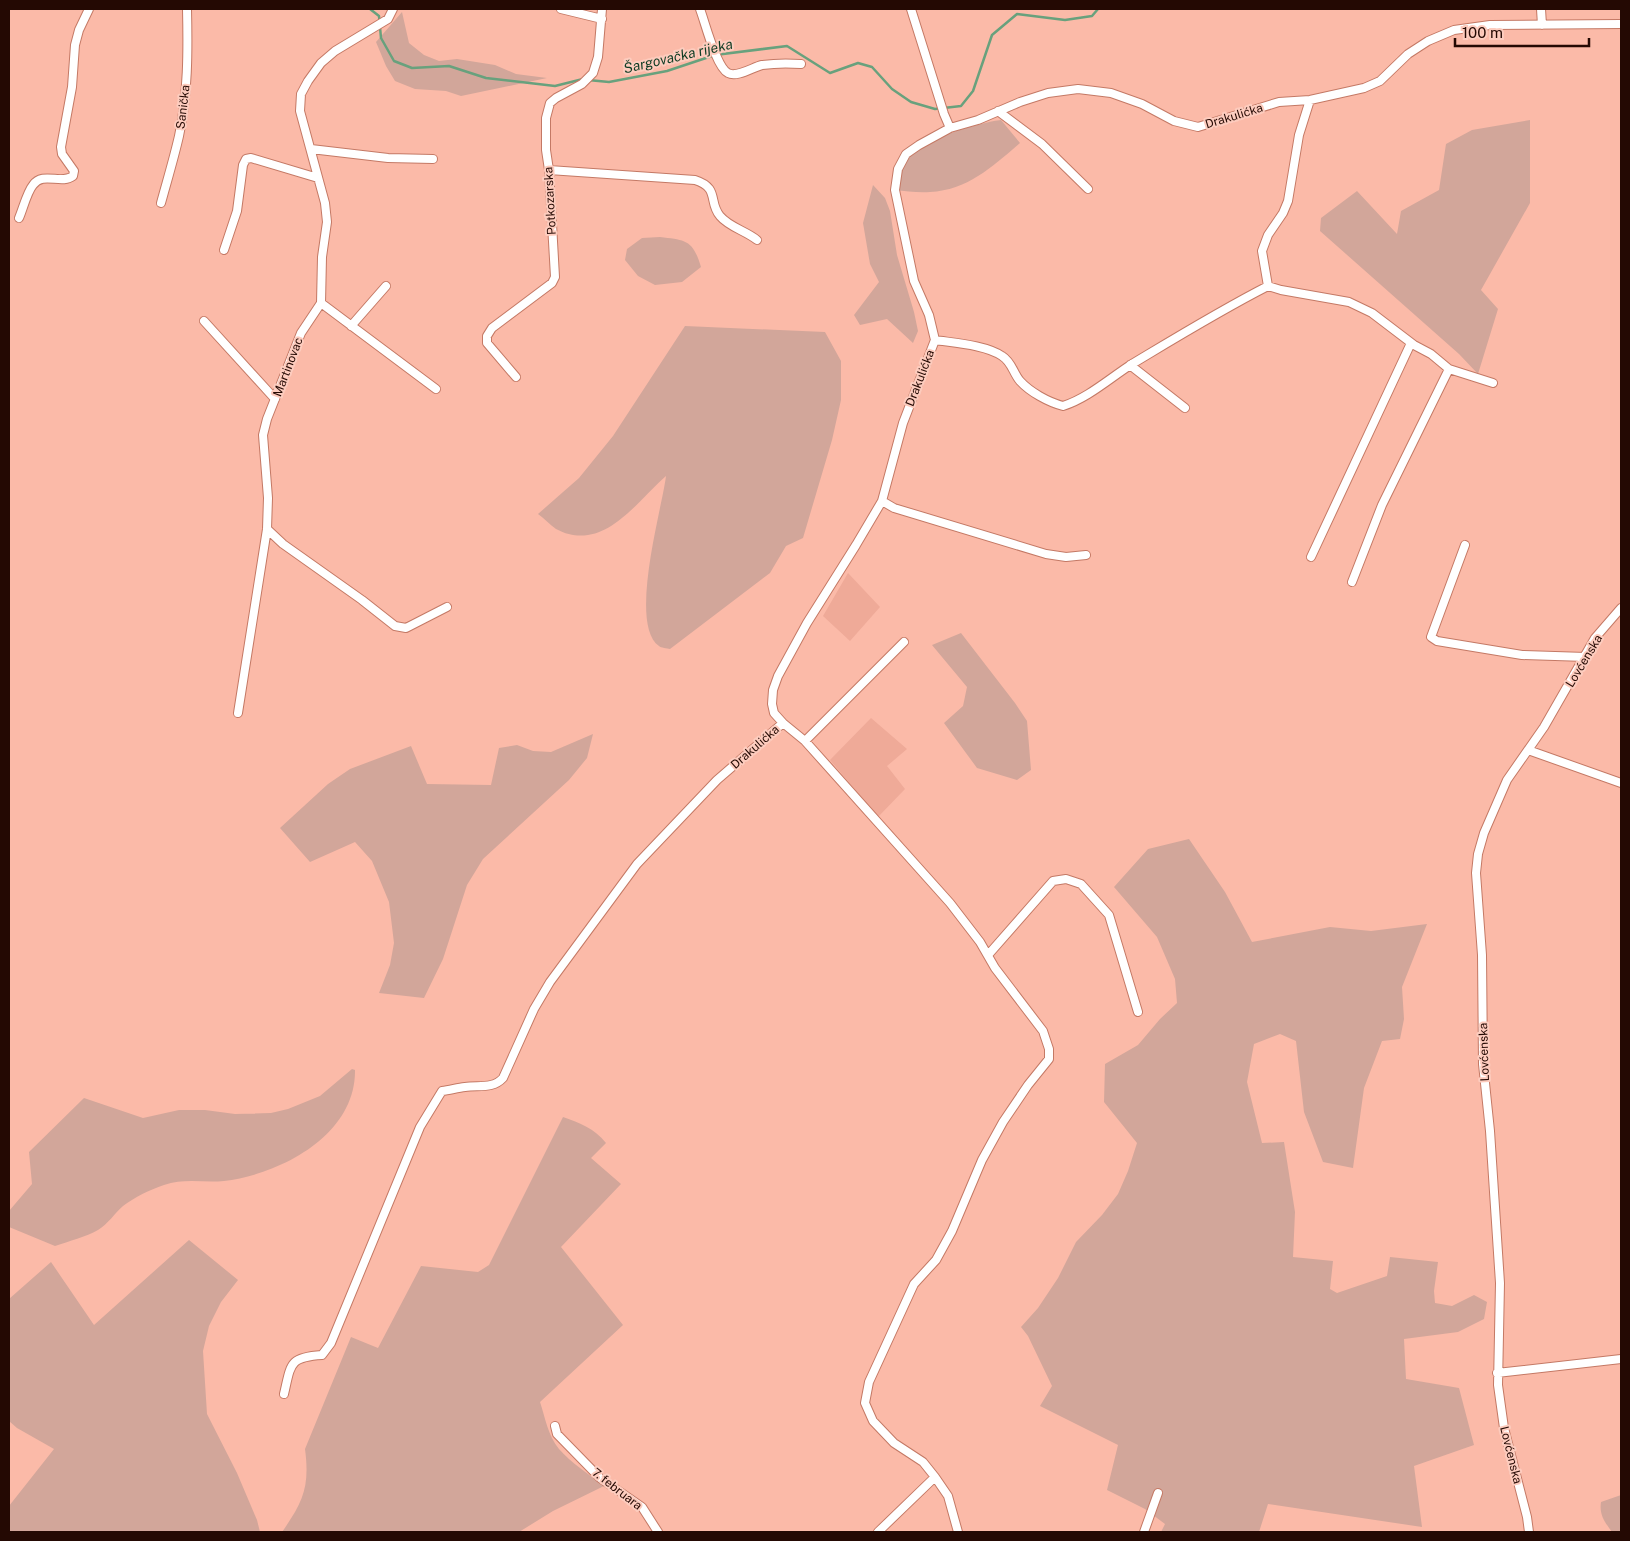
<svg xmlns="http://www.w3.org/2000/svg" width="1630" height="1541" viewBox="0 0 1630 1541" font-family="'Public Sans',sans-serif">
	<rect width="100%" height="100%" fill="#fbbaa8"/>
	<path fill="#efaa98" d="M 848,573 L 880,607 L 850,641 L 823,616 Z
		M 871,718 L 907,749 L 887,766 L 905,789 L 878,817 L 830,760 Z"/>
	<path fill="#d2a69a" d="M 402,12 L 409,43 L 424,55 L 439,61 L 457,59 L 495,65 L 516,74 L 547,78 L 461,96 L 446,91 L 415,89 L 395,81 L 386,66 L 376,42 Z
		M 1001,120 L 1020,143 C 993,166 968,190 930,192 C 918,193 906,191 895,190 C 897,183 903,159 907,154 C 916,142 985,121 1001,120 Z
		M 1530,120 L 1530,203 L 1481,290 L 1498,309 L 1478,374 L 1459,354 L 1320,231 L 1321,218 L 1357,191 L 1397,234 L 1401,211 L 1439,190 L 1446,144 L 1472,130 Z
		M 873,185 L 885,198 L 890,211 L 897,255 L 914,312 L 918,331 L 913,343 L 887,319 L 860,325 L 854,315 L 879,282 L 870,264 L 863,223 Z
		M 660,237 C 686,240 693,240 701,267 L 682,282 L 655,285 L 638,276 L 625,260 L 627,249 L 642,238 Z
		M 685,326 L 825,332 L 841,361 L 841,400 L 832,440 L 803,538 L 786,546 L 770,573 L 670,649 C 667,648 661,648 659,646 C 628,624 662,509 666,476 C 636,502 603,554 556,529 C 550,525 544,518 538,514 L 579,478 L 613,436 Z
		M 961,633 L 1015,703 L 1027,721 L 1031,770 L 1017,780 L 977,768 L 944,723 L 963,706 L 967,687 L 932,645 Z
		M 593,734 L 587,758 L 569,780 L 483,859 L 467,885 L 443,959 L 424,998 L 379,993 L 390,965 L 394,943 L 389,902 L 372,861 L 355,842 L 310,862 L 280,828 L 328,784 L 350,769 L 411,746 L 427,784 L 491,785 L 499,748 L 517,745 L 533,751 L 551,752 Z
		M 1189,839 L 1225,892 L 1252,942 L 1330,927 L 1371,931 L 1427,924 L 1402,987 L 1404,1019 L 1400,1039 L 1382,1041 L 1364,1088 L 1353,1168 L 1323,1162 L 1304,1112 L 1296,1041 L 1280,1034 L 1254,1044 L 1247,1082 L 1262,1143 L 1284,1142 L 1295,1212 L 1293,1257 L 1333,1261 L 1330,1289 L 1337,1293 L 1387,1276 L 1390,1257 L 1438,1262 L 1434,1291 L 1435,1303 L 1452,1306 L 1474,1295 L 1487,1302 L 1484,1319 L 1458,1332 L 1404,1339 L 1406,1379 L 1459,1388 L 1474,1445 L 1414,1466 L 1422,1527 L 1268,1504 L 1259,1532 L 1161,1532 L 1165,1524 L 1145,1509 L 1107,1490 L 1118,1445 L 1040,1406 L 1052,1386 L 1028,1336 L 1021,1327 L 1038,1308 L 1058,1278 L 1076,1242 L 1102,1215 L 1118,1194 L 1128,1171 L 1137,1143 L 1104,1102 L 1105,1064 L 1138,1045 L 1160,1019 L 1177,1003 L 1175,979 L 1157,937 L 1114,887 L 1148,849 Z
		M 352,1069 L 355,1070 C 356,1135 281,1174 224,1181 C 204,1183 184,1178 164,1185 C 149,1190 135,1197 123,1206 C 115,1213 108,1224 98,1230 C 86,1237 69,1241 55,1246 L 9,1227 L 9,1211 L 32,1184 L 29,1152 L 84,1098 L 143,1118 L 179,1110 L 205,1110 L 235,1114 L 271,1113 L 288,1109 L 320,1096 Z
		M 563,1117 C 580,1123 594,1128 606,1143 L 591,1158 L 621,1184 L 561,1247 L 623,1325 L 540,1402 C 545,1417 548,1436 559,1449 C 571,1463 589,1474 604,1486 L 553,1511 L 519,1532 L 282,1532 C 303,1502 310,1487 305,1449 L 351,1337 L 378,1348 L 421,1266 L 478,1272 L 489,1265 Z
		M 189,1240 L 238,1280 L 221,1302 L 209,1326 L 203,1351 L 207,1414 L 237,1473 L 257,1520 L 260,1532 L 9,1532 L 9,1506 L 54,1449 L 17,1428 L 9,1421 L 9,1299 L 51,1262 L 94,1325 Z
		M 1621,1495 L 1621,1532 L 1612,1532 C 1605,1522 1599,1515 1601,1502 Z"/>
	<g fill="none" stroke-linecap="round" stroke-linejoin="round">
		<path stroke="#68a17d" stroke-width="2.5" d="M 370,9 L 379,16 L 381,38 L 394,61 L 412,68 L 449,66 L 486,78 L 555,86 L 583,79
			M 588,80 L 609,82 L 667,71 L 715,55 L 787,46 L 830,73 L 858,63 L 872,67 L 892,89 L 911,102 L 935,109 L 961,106 L 973,91 L 992,35 L 1017,14 L 1065,20 L 1092,16 L 1098,9"/>
		<g stroke="#c47965" stroke-width="10">
			<path id="street" d="M 561,9 L 602,19
				M 700,9 C 705,22 716,67 728,73 C 737,78 753,67 762,65 C 776,63 788,63 801,64
				M 911,9 L 944,114 L 950,128
				M 1541,9 L 1542,25
				M 998,111 L 1042,144 L 1088,189
				M 311,149 L 388,158 L 433,159
				M 549,170 L 695,180 C 720,188 708,202 720,216 C 729,227 746,231 757,240
				M 161,203 C 167,181 174,158 179,136 C 188,94 188,51 187,9
				M 19,218 C 23,209 27,192 33,185 C 43,171 61,185 73,176 L 74,171 L 62,154 L 61,147 L 72,87 L 75,45 L 79,30 L 89,9
				M 224,250 L 237,211 L 243,165 L 246,159 L 251,158 L 318,178
				M 1268,286 L 1262,251 L 1268,235 L 1283,213 L 1288,201 L 1299,135 L 1310,100
				M 321,303 L 436,389
				M 204,321 L 275,399
				M 351,326 L 386,286
				M 935,340 C 955,343 986,345 1002,356 C 1012,362 1013,373 1020,381 C 1030,392 1048,402 1063,406 C 1088,398 1110,378 1132,364 C 1177,337 1221,310 1268,286 L 1281,290 L 1349,302 L 1372,313 L 1414,345 L 1431,354 L 1449,369 L 1493,383
				M 1130,365 L 1185,408
				M 516,377 L 487,343 L 487,336 L 492,328 L 552,283 L 555,277 L 549,170 L 546,150 L 546,118 L 550,103 L 556,98 L 582,84 L 593,73 L 598,57 L 602,9
				M 882,501 L 894,508 L 1046,554 L 1066,557 L 1086,555
				M 267,529 L 283,544 L 362,600 L 395,626 L 406,628 L 447,607
				M 1465,545 L 1431,637 L 1437,641 L 1522,655 L 1586,657
				M 1311,557 L 1411,343
				M 1352,582 L 1382,505 L 1449,369
				M 238,713 L 267,529 L 268,498 L 263,435 L 267,419 L 301,333 L 321,303 L 322,257 L 327,222 L 325,203 L 300,111 L 301,94 L 308,81 L 321,63 L 335,51 L 388,19 L 393,9
				M 783,723 L 805,741 L 950,903 L 980,942 L 995,968 L 1043,1031 L 1049,1049 L 1049,1059 L 1028,1085 L 1003,1122 L 982,1160 L 952,1231 L 936,1260 L 914,1284 L 869,1382 L 865,1403 L 873,1421 L 894,1443 L 923,1462 L 935,1477
				M 805,741 L 904,642
				M 1528,750 L 1621,783
				M 988,955 L 1053,881 L 1066,879 L 1081,884 L 1109,915 L 1138,1012
				M 1497,1373 L 1621,1359
				M 284,1394 C 291,1364 289,1357 322,1355 L 331,1343 L 420,1127 L 442,1091 C 450,1090 457,1088 465,1087 C 479,1085 493,1089 503,1078 L 534,1009 L 550,982 L 637,864 L 717,780 L 783,723 L 774,713 L 772,704 L 773,690 L 778,676 L 807,623 L 856,545 L 882,501 L 903,423 L 935,340 L 929,315 L 914,281 L 895,190 L 898,169 L 906,154 L 919,145 L 950,128 L 978,120 L 1020,102 L 1048,93 L 1078,89 L 1111,93 L 1142,104 L 1174,121 L 1198,127 L 1279,102 L 1310,100 L 1364,88 L 1380,81 L 1408,54 L 1428,41 L 1454,30 L 1490,25 L 1621,24
				M 555,1426 L 557,1434 L 600,1478 L 642,1507 L 658,1532
				M 878,1532 L 935,1477 L 948,1496 L 958,1532
				M 1144,1532 L 1158,1493
				M 1529,1532 L 1527,1517 L 1504,1428 L 1498,1385 L 1500,1283 L 1490,1131 L 1483,1064 L 1482,955 L 1476,873 L 1478,854 L 1484,833 L 1507,780 L 1544,727 L 1595,638 L 1621,608"/>
		</g>
		<use href="#street" stroke="#fff" stroke-width="8"/>
	</g>
	<g text-anchor="middle" stroke-width="4" stroke-linejoin="round" paint-order="stroke">
		<g font-size="12" fill="#240903" stroke="#fdccbe">
			<text transform="translate(183 107) rotate(-83)" y="4">Sanička</text>
			<text transform="translate(1234 116) rotate(-17)" y="4">Drakulićka</text>
			<text transform="translate(550 201) rotate(-93)" y="4">Potkozarska</text>
			<text transform="translate(288 367) rotate(-69)" y="4">Martinovac</text>
			<text transform="translate(920 378) rotate(-69)" y="4">Drakulićka</text>
			<text transform="translate(1584 661) rotate(-59)" y="4">Lovćenska</text>
			<text transform="translate(755 747) rotate(-41)" y="4">Drakulićka</text>
			<text transform="translate(1484 1052) rotate(-92)" y="4">Lovćenska</text>
			<text transform="translate(1511 1455) rotate(76)" y="4">Lovćenska</text>
			<text transform="translate(617 1489) rotate(38)" y="4">7. februara</text>
		</g>
		<g font-size="14" font-style="italic" fill="#0e3b23" stroke="#fdccbe">
			<text transform="translate(678 56) rotate(-13)" y="5">Šargovačka rijeka</text>
		</g>
	</g>
	<rect width="1630" height="1541" fill="none" stroke="#240903" stroke-width="20"/>
	<path d="M1455 38v8h134v-8" fill="none" stroke="#240903" stroke-width="2.5"/>
	<text x="1462" y="38" font-size="15" fill="#240903" stroke="#fdccbe" stroke-width="4" paint-order="stroke">100 m</text>
</svg>
